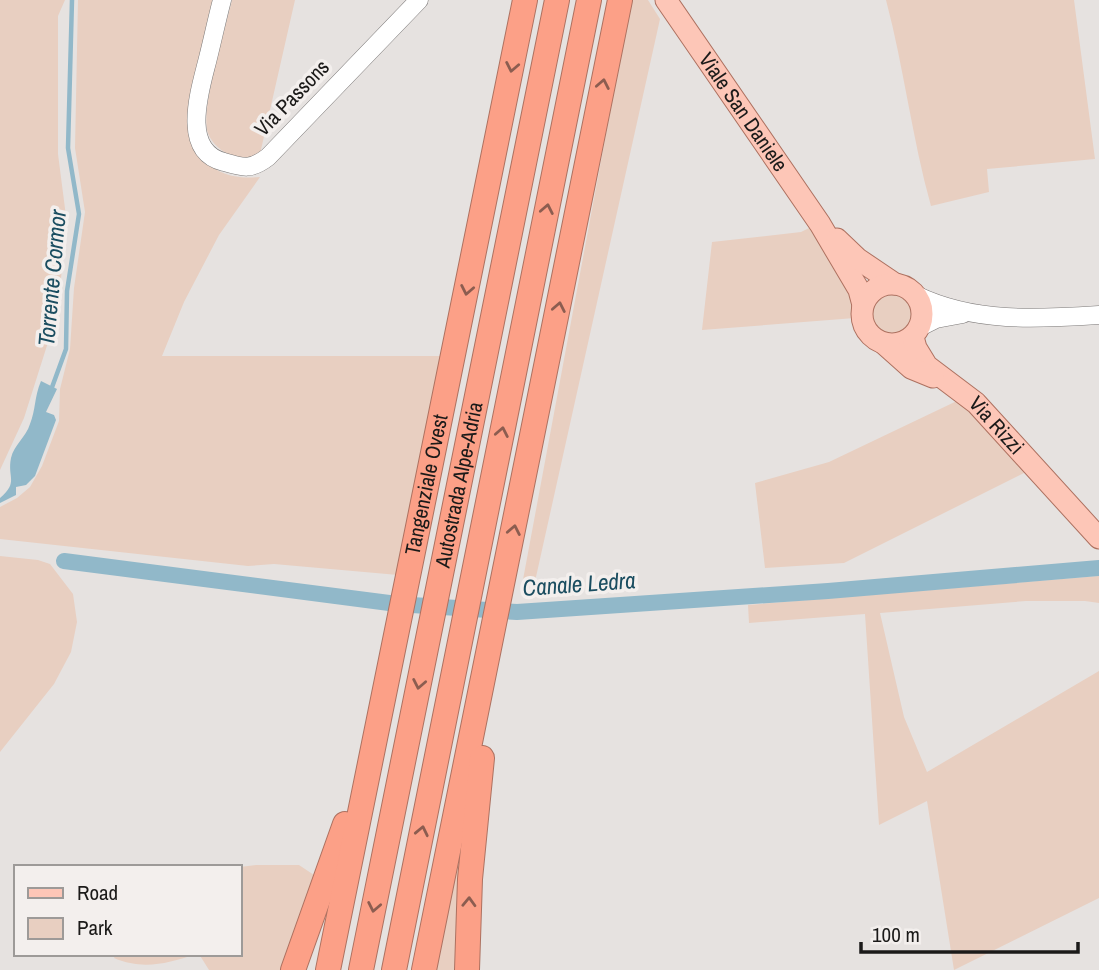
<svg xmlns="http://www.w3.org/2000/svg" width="1099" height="970" viewBox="0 0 1099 970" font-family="'Archivo Narrow',sans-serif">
	<rect width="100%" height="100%" fill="#e6e2e0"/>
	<path fill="#e8cfc1" d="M 0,0 L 65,0 L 58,16 L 58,154 L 67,224 L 57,314 L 24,418 L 0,470 Z
		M 78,0 L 216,0 L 199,155 C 217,175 234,179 260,177 L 219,235 L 184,302 L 162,356 L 441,356 L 398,575 L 274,564 L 248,566 L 0,539 L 0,507 L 17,498 L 30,487 L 42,466 L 59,421 L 60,389 L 70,349 L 74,288 L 85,212 L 75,148 Z
		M 232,0 L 295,0 L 260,154 C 250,159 239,159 228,154 C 218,149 210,141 207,130 C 202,103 225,30 232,0 Z
		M 631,0 L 648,0 L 660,19 L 534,586 L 522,585 Z
		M 886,0 L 1074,0 L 1095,159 L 987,169 L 989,192 L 931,206 C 912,138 904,68 886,0 Z
		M 813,226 L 849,289 L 855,318 L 702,330 L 712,242 L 801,232 Z
		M872 315a20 20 0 1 1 40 0a20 20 0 1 1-40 0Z
		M 961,399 L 1028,471 L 844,563 L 765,568 L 755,483 L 829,462 Z
		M 0,556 L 38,560 L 50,564 L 73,594 L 77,622 L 71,652 L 54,684 L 0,752 Z
		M 1099,576 L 1099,603 L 1085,601 L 1026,601 L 880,613 L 904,717 L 927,772 L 1099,671 L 1099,898 L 954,970 L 927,801 L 879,825 L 865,614 L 749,623 L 748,605 Z
		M 467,809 L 461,970 L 435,970 Z
		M 256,865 L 299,865 L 317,877 L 285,970 L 209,970 L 199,954 L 240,954 L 240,867 Z
		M 116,954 L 196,954 C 167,964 142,970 114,958 Z"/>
	<path fill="#91b8c9" d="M 41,381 L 57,389 L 46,412 L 54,415 L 56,420 L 35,476 L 26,485 L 16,487 L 16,495 L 0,503 L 0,498 C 19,482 7,478 11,458 C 14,445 26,437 30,424 C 36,409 34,398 41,381 Z"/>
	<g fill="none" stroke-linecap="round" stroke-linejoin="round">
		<path stroke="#91b8c9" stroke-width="4.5" d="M 51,390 L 66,349 L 67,291 L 79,214 L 68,148 L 72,0"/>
		<path stroke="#91b8c9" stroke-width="16" d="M 64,561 L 397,604 L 517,612 L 828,591 L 1099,568"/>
		<g stroke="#7c7978" stroke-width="19">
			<path id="minor" d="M 222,0 C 217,19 213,38 208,58 C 201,87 179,151 224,162 C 244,168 251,170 268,157 L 419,0
				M 916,295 C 974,323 1037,319 1099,315
				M 920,327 L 936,319 L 963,314"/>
		</g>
		<g stroke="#ad7160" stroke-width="23">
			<g id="major">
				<path id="s1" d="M 666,0 L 820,224 L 859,290 L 863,305"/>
				<path d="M 837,239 L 858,259 L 895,284"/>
				<circle cx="892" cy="314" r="30"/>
				<path id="s2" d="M 913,337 L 916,348 L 927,366 L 976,403 L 1099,538"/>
				<path d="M 883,343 L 911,368 L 933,377"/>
			</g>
		</g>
		<g stroke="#ad7160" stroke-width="26">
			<g id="highway">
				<path d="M 293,970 L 345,824"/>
				<path id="s3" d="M 328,970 C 393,646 460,323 525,0"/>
				<path id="s4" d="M 361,970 L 557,0"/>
				<path d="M 394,970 L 589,0"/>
				<path d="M 424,970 L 620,0"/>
				<path d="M 467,970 L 470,879 L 482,758"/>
			</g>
		</g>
		<use href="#minor" stroke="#fff" stroke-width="18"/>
		<use href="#major" stroke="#fdc6b7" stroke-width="21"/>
		<use href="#highway" stroke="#fca087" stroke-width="24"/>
	</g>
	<defs><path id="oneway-chevron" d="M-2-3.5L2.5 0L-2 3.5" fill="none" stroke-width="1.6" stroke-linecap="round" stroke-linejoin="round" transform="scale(1.75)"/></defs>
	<g stroke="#8c5d50">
		<use href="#oneway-chevron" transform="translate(512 67) rotate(101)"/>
		<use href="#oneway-chevron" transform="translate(603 84) rotate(-79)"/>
		<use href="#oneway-chevron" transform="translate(547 209) rotate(-79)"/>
		<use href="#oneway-chevron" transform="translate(467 290) rotate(101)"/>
		<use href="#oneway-chevron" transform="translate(559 307) rotate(-79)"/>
		<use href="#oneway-chevron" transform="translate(502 432) rotate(-79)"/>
		<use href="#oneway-chevron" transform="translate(514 530) rotate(-79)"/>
		<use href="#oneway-chevron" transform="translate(419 684) rotate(101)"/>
		<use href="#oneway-chevron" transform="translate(422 831) rotate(-78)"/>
		<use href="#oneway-chevron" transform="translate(469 902) rotate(-88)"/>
		<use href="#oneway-chevron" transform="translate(374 907) rotate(101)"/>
	</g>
	<g text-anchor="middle" stroke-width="7" stroke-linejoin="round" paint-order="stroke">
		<g font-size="21" fill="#1b1a19" stroke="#f3efed">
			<text transform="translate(292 98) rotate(-46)" y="7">Via Passons</text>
			<text dy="7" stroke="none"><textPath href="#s1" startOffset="136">Viale San Daniele</textPath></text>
			<text dy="7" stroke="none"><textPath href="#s2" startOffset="124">Via Rizzi</textPath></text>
			<text dy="7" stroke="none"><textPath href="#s3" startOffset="495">Tangenziale Ovest</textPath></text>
			<text dy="7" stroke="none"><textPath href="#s4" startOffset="495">Autostrada Alpe-Adria</textPath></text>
		</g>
		<g font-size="23" font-style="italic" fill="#1a4d60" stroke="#f3efed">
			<text transform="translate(52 278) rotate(-85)" y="8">Torrente Cormor</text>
			<text transform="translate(579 584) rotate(-4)" y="8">Canale Ledra</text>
		</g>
	</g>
	<rect x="14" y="865" width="228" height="91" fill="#f3efed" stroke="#9d9a98" stroke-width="2"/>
	<rect x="28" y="888" width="35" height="10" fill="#fdc6b7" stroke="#9d9a98" stroke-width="2"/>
	<text x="77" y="900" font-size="21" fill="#1b1a19">Road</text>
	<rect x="28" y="918" width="35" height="21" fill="#e8cfc1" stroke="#9d9a98" stroke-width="2"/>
	<text x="77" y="935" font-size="21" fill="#1b1a19">Park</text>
	<path d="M861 942v10h217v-10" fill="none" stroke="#1b1a19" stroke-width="3.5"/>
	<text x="872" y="942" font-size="21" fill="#1b1a19" stroke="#f3efed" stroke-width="5" paint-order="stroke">100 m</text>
</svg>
